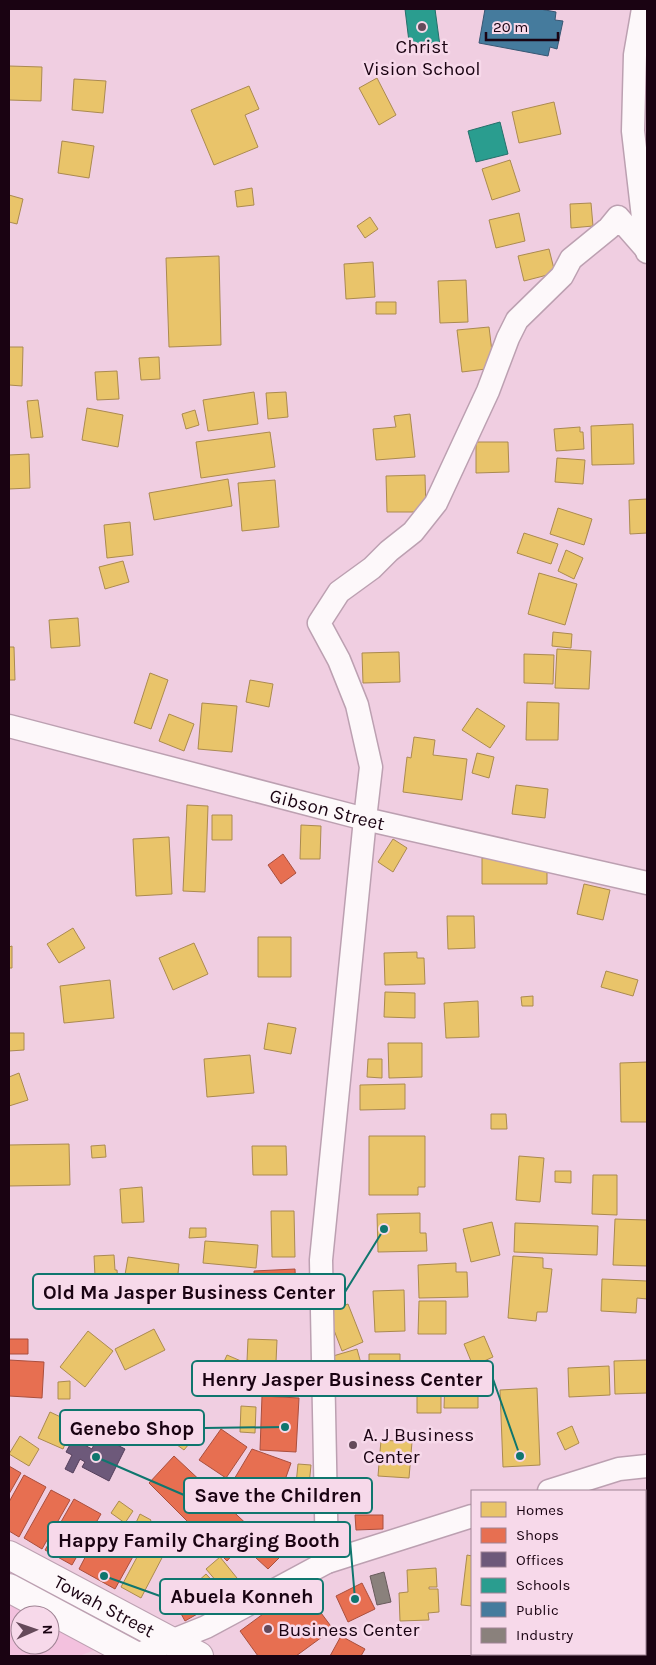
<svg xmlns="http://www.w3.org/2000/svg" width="656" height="1665" viewBox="0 0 656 1665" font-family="Karla,sans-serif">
	<rect width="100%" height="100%" fill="#f0cee1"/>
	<path fill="#f3c1de" d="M 9,1597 L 41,1615 L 20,1615 L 20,1645 L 50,1645 L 50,1620 L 100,1648 L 79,1656 L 9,1656 Z"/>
	<path fill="#e9c46a" stroke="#ab8a50" d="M 9,66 L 42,67 L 41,101 L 9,100 Z
		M 377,78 L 396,115 L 379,125 L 359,88 Z
		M 74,79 L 106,81 L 103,113 L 72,110 Z
		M 249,86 L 259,109 L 245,115 L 258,147 L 214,165 L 191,110 Z
		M 554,102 L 561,134 L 519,143 L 512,112 Z
		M 62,141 L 94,146 L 89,178 L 58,173 Z
		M 510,160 L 520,191 L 492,200 L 482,169 Z
		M 252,188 L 254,205 L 237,207 L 235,191 Z
		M 9,195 L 23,199 L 17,224 L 9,222 Z
		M 591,203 L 593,226 L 571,228 L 570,204 Z
		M 519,213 L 525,241 L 496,248 L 489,220 Z
		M 370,217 L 378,229 L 365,238 L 357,226 Z
		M 549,249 L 555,273 L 524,281 L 518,256 Z
		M 219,256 L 221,345 L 169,347 L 166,258 Z
		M 373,262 L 375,297 L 346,299 L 344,264 Z
		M 466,280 L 468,322 L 440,323 L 438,281 Z
		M 376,302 L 396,302 L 396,314 L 376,314 Z
		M 489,327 L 494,368 L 462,372 L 457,330 Z
		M 9,347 L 23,347 L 22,386 L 9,385 Z
		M 159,357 L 160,379 L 141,380 L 139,358 Z
		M 117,371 L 119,399 L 97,400 L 95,372 Z
		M 254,392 L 258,424 L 208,431 L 203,400 Z
		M 286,392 L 288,417 L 268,419 L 266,393 Z
		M 38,400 L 43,437 L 31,438 L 27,401 Z
		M 87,408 L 123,415 L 118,447 L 82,440 Z
		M 195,410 L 199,425 L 186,429 L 182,414 Z
		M 410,414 L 415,457 L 376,460 L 373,429 L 396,427 L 394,416 Z
		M 633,424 L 634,464 L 592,465 L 591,426 Z
		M 580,427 L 580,432 L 583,432 L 584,449 L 556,451 L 554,429 Z
		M 270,432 L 275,467 L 201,478 L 196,442 Z
		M 476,442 L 508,442 L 509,472 L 476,473 Z
		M 29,454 L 30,488 L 9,489 L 9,455 Z
		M 557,458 L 585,460 L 583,484 L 555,482 Z
		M 425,475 L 426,512 L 387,512 L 386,476 Z
		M 228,479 L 232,506 L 154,520 L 149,493 Z
		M 275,480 L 279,527 L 242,531 L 238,483 Z
		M 647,499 L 647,533 L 630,534 L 629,500 Z
		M 558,508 L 592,519 L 584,545 L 550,534 Z
		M 130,522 L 133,555 L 107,558 L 104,525 Z
		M 524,533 L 558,544 L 551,564 L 517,553 Z
		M 566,550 L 583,558 L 574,579 L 558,571 Z
		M 123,561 L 129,582 L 105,589 L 99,567 Z
		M 539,573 L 577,584 L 565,625 L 528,614 Z
		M 78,618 L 80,646 L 51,648 L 49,620 Z
		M 553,632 L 572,634 L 571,648 L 552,646 Z
		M 9,647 L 14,647 L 15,680 L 9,680 Z
		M 557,649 L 591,651 L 589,689 L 555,688 Z
		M 399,652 L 400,682 L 363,683 L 362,653 Z
		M 524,654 L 554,655 L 553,684 L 524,683 Z
		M 150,673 L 168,680 L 151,729 L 134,723 Z
		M 250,680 L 273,684 L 269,707 L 246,702 Z
		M 527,702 L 559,703 L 558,740 L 526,740 Z
		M 202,703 L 237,706 L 232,752 L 198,749 Z
		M 477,708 L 505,726 L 490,748 L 462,730 Z
		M 169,714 L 194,724 L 184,751 L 159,741 Z
		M 414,737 L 435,740 L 433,755 L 467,759 L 462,800 L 403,792 L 407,757 L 411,758 Z
		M 477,753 L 494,757 L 489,778 L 472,773 Z
		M 516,785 L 548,789 L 545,818 L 512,814 Z
		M 187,805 L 208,806 L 205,892 L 183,891 Z
		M 212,815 L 232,815 L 232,840 L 212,840 Z
		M 301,825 L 321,826 L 320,859 L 300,859 Z
		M 169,837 L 172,894 L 136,896 L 133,839 Z
		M 393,839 L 407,848 L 393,872 L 378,862 Z
		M 482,858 L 547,858 L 547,884 L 482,884 Z
		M 584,884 L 610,890 L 603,920 L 577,914 Z
		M 447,916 L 474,916 L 475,948 L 448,949 Z
		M 73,928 L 85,948 L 59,963 L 47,944 Z
		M 258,937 L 291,937 L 291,977 L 258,977 Z
		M 194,943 L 208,974 L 173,990 L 159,958 Z
		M 12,946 L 12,968 L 9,968 L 9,947 Z
		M 417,952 L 417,958 L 424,958 L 425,984 L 385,985 L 384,953 Z
		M 606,971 L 638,980 L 633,996 L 601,987 Z
		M 110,980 L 114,1018 L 64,1023 L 60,986 Z
		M 385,992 L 415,993 L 415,1018 L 384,1017 Z
		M 533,996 L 533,1006 L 522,1006 L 521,997 Z
		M 478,1001 L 479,1037 L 446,1038 L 444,1003 Z
		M 268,1023 L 296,1028 L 291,1054 L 264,1049 Z
		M 9,1033 L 24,1033 L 24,1050 L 9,1051 Z
		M 388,1043 L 422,1043 L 422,1077 L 389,1078 Z
		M 250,1055 L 254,1093 L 207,1097 L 204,1059 Z
		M 368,1059 L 382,1059 L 382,1078 L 367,1077 Z
		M 647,1062 L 647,1122 L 621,1122 L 620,1063 Z
		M 19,1073 L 28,1100 L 9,1106 L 9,1077 Z
		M 405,1084 L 405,1109 L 360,1110 L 360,1085 Z
		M 491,1114 L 506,1114 L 507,1129 L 491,1129 Z
		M 369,1136 L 425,1136 L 425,1187 L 418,1187 L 418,1195 L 369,1195 Z
		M 69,1144 L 70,1185 L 9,1186 L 9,1145 Z
		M 105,1145 L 106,1157 L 92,1158 L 91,1146 Z
		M 252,1146 L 286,1146 L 287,1175 L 253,1175 Z
		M 519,1156 L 544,1158 L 540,1202 L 516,1200 Z
		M 555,1171 L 571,1171 L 571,1183 L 555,1182 Z
		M 593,1175 L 617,1175 L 617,1215 L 592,1214 Z
		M 142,1187 L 144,1222 L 122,1223 L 120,1189 Z
		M 271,1211 L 294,1211 L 295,1257 L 272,1257 Z
		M 420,1213 L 420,1233 L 426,1233 L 427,1251 L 378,1252 L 377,1214 Z
		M 615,1219 L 647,1220 L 647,1266 L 613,1265 Z
		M 492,1222 L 500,1255 L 471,1262 L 463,1229 Z
		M 515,1223 L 598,1226 L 597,1255 L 514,1252 Z
		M 190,1228 L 206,1228 L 206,1237 L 189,1238 Z
		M 205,1241 L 258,1245 L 256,1268 L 203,1263 Z
		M 114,1255 L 115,1270 L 117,1270 L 118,1284 L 110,1284 L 110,1286 L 115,1286 L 116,1297 L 104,1298 L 105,1308 L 84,1309 L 84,1301 L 93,1300 L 91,1276 L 95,1276 L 94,1256 Z
		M 513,1256 L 543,1258 L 543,1268 L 552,1269 L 547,1312 L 537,1312 L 536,1321 L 508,1318 Z
		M 128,1257 L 179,1264 L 177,1283 L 125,1275 Z
		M 456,1263 L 456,1272 L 467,1272 L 468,1297 L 419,1298 L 418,1265 Z
		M 602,1279 L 647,1281 L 647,1299 L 637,1298 L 636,1313 L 601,1311 Z
		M 404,1290 L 405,1331 L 375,1332 L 373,1291 Z
		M 419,1301 L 446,1301 L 446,1334 L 418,1334 Z
		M 348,1304 L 363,1342 L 342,1351 L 327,1312 Z
		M 154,1329 L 165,1350 L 125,1370 L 115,1349 Z
		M 88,1331 L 113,1351 L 85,1387 L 60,1367 Z
		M 484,1336 L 493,1357 L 473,1366 L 464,1344 Z
		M 248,1339 L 277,1340 L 276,1362 L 247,1361 Z
		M 357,1349 L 366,1381 L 341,1388 L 333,1356 Z
		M 369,1354 L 400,1354 L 400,1391 L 369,1391 Z
		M 227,1355 L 262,1370 L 253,1390 L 218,1375 Z
		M 647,1360 L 647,1393 L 615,1394 L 614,1361 Z
		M 609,1366 L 610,1395 L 569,1397 L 568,1368 Z
		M 445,1379 L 478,1380 L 478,1408 L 444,1408 Z
		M 70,1381 L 70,1399 L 58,1399 L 58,1382 Z
		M 417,1381 L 441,1381 L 441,1413 L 417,1413 Z
		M 537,1388 L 540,1465 L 503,1467 L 500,1390 Z
		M 241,1406 L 256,1407 L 255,1433 L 240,1432 Z
		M 50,1412 L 65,1419 L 62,1426 L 71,1430 L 63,1449 L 38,1438 Z
		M 184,1420 L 199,1432 L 184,1450 L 169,1439 Z
		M 572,1426 L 579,1443 L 565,1450 L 557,1433 Z
		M 20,1436 L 39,1449 L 29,1466 L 9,1454 Z
		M 381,1440 L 412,1442 L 409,1478 L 378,1476 Z
		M 298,1464 L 311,1465 L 307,1506 L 294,1504 Z
		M 119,1501 L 133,1511 L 125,1523 L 111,1513 Z
		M 140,1514 L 151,1520 L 145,1533 L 134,1527 Z
		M 144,1544 L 164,1554 L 141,1598 L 121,1587 Z
		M 467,1555 L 472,1556 L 472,1606 L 461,1605 Z
		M 220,1557 L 237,1578 L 223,1589 L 206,1569 Z
		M 436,1568 L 437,1587 L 429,1587 L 429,1589 L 438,1589 L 439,1612 L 428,1613 L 429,1620 L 400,1621 L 399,1593 L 408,1592 L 407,1570 Z
		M 206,1574 L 220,1589 L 209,1598 L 196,1583 Z"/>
	<path fill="#e76f51" stroke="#aa4f3e" d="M 283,854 L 296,873 L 281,884 L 268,865 Z
		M 295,1269 L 296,1294 L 255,1296 L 254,1271 Z
		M 9,1339 L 28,1339 L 28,1354 L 9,1354 Z
		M 9,1360 L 44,1362 L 42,1398 L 9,1396 Z
		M 262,1396 L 299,1398 L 296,1452 L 260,1450 Z
		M 221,1429 L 247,1447 L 226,1478 L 199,1460 Z
		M 252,1449 L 291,1463 L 274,1511 L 230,1486 Z
		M 174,1456 L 254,1531 L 227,1561 L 149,1483 Z
		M 9,1466 L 21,1473 L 9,1494 Z
		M 24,1475 L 46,1487 L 19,1537 L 9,1531 L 9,1502 Z
		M 51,1490 L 70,1500 L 42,1549 L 24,1538 Z
		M 74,1499 L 101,1514 L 72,1565 L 45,1550 Z
		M 355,1515 L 383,1515 L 383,1529 L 356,1530 Z
		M 103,1523 L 140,1544 L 115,1589 L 79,1569 Z
		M 267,1546 L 279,1558 L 268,1569 L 256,1558 Z
		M 362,1583 L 375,1609 L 348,1622 L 336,1596 Z
		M 301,1586 L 333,1629 L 296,1656 L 258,1656 L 240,1631 Z
		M 187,1591 L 199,1613 L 185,1621 L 173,1599 Z
		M 341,1636 L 365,1649 L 361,1656 L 330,1656 Z"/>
	<path fill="#6d597a" stroke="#543f5b" d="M 98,1435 L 125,1449 L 109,1481 L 82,1467 L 85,1462 L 80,1459 L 73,1473 L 65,1469 L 72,1455 L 66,1452 L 73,1439 L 92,1449 Z"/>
	<path fill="#2a9d8f" stroke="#256f6a" d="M 405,9 L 435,9 L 440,46 L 410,50 Z
		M 500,122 L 508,154 L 476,162 L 468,131 Z"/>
	<path fill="#457b9d" stroke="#385773" d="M 485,9 L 540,9 L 556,12 L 555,20 L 563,21 L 557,49 L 550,47 L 548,56 L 479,43 Z"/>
	<path fill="#8a817c" stroke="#685b5c" d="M 384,1572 L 391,1602 L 377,1605 L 370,1576 Z"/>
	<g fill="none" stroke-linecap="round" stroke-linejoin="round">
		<g stroke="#bca0b1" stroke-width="25">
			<g id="minor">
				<path d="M 643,9 L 635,55 L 633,131 L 647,252"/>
				<path id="s1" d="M 9,726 L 365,819 L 647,883"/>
				<path d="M 549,1491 L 619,1469 L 647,1466"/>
				<path d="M 327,1562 L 321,1260 L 365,819 L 371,767 L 357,705 L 339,660 L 319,623 L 339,592 L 372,568 L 389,551 L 413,532 L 436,503 L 488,391 L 508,338 L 517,320 L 562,276 L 571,259 L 609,228 L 618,217 L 646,249"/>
				<path d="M 134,1656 L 206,1627 L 327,1562 L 472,1516"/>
			</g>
		</g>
		<g stroke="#bca0b1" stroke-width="30">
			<g id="tertiary">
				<path id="s2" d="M 9,1555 L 199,1656"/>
				<path d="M 9,1588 L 136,1656"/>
			</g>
		</g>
		<use href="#minor" stroke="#fdf8fa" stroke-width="22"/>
		<use href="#tertiary" stroke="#fdf8fa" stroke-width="28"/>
	</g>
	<g fill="#654a5a" stroke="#f7d9ea" stroke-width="2">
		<circle cx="422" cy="27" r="5"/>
		<circle cx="353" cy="1445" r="5"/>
		<circle cx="268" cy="1629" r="5"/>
	</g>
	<g text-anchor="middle" stroke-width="5" stroke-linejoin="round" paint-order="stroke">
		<g font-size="19" fill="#1a0312" stroke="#f7d9ea" text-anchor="start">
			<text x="422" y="53" text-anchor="middle">Christ<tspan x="422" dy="22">Vision School</tspan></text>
			<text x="363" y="1441">A. J Business<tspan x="363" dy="22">Center</tspan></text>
			<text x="278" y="1636">Business Center</text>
		</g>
		<g font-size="19" fill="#1a0312" stroke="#f7d9ea">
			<text dy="7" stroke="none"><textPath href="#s1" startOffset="329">Gibson Street</textPath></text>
			<text dy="7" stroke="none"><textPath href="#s2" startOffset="108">Towah Street</textPath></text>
		</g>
	</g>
	<path fill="none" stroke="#0f766e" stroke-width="2" d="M384 1229L345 1292M520 1456L493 1379M285 1427L204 1428M96 1457L184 1495M355 1599L350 1540M104 1576L160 1596"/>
	<g fill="#0f766e" stroke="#f7d9ea" stroke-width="2">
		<circle cx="384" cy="1229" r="5"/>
		<circle cx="520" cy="1456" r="5"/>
		<circle cx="285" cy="1427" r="5"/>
		<circle cx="96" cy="1457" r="5"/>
		<circle cx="355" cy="1599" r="5"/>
		<circle cx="104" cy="1576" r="5"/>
	</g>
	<g fill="#f7d9ea" stroke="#0f766e" stroke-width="2">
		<rect x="33" y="1274" width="312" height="35" rx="5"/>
		<rect x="192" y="1361" width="301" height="35" rx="5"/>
		<rect x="60" y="1410" width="144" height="35" rx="5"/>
		<rect x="184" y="1478" width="188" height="35" rx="5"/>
		<rect x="48" y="1522" width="302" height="35" rx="5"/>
		<rect x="160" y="1579" width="163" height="35" rx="5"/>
	</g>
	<g font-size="20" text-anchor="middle" font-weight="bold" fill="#1a0312">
		<text x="189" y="1299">Old Ma Jasper Business Center</text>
		<text x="342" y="1386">Henry Jasper Business Center</text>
		<text x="132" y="1435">Genebo Shop</text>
		<text x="278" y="1502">Save the Children</text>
		<text x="199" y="1547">Happy Family Charging Booth</text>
		<text x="242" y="1603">Abuela Konneh</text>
	</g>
	<rect width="656" height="1665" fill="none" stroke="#1a0312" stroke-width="20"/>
	<rect x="471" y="1490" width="175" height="165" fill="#f7d9ea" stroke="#9f8394"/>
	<rect x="481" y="1502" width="25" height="15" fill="#e9c46a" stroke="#9f8394"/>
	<text x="516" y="1515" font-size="15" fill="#1a0312">Homes</text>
	<rect x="481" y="1528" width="25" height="15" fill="#e76f51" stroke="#9f8394"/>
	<text x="516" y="1540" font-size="15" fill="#1a0312">Shops</text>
	<rect x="481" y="1552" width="25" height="15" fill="#6d597a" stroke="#9f8394"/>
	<text x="516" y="1565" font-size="15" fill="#1a0312">Offices</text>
	<rect x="481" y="1578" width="25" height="15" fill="#2a9d8f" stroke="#9f8394"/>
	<text x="516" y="1590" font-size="15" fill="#1a0312">Schools</text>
	<rect x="481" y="1602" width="25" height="15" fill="#457b9d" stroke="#9f8394"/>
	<text x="516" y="1615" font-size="15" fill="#1a0312">Public</text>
	<rect x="481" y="1628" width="25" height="15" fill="#8a817c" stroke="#9f8394"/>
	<text x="516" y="1640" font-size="15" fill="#1a0312">Industry</text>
	<g transform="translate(35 1630) rotate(88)"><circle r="24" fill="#f7d9ea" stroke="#9f8394"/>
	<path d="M0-4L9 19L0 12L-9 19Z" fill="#654a5a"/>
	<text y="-8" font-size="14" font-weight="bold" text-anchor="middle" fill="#1a0312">N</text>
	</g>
	<path d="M486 32v8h72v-8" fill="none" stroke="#1a0312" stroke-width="2.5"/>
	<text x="493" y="32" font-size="15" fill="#1a0312" stroke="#f7d9ea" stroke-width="4" paint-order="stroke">20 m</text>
</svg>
